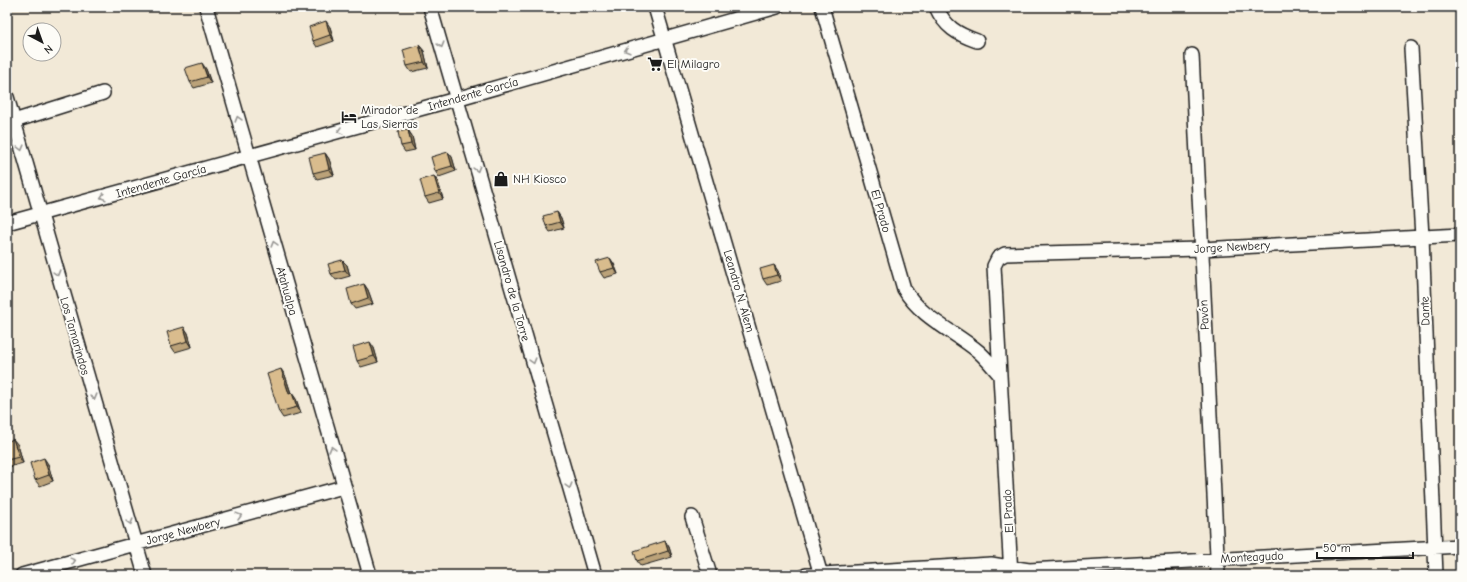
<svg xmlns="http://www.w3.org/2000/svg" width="1467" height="582" viewBox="0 0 1467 582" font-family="'Comic Neue',sans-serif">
	<rect width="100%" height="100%" fill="#f2e9d7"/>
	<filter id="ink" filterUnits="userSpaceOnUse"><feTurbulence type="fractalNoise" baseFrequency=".025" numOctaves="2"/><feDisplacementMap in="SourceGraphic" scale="8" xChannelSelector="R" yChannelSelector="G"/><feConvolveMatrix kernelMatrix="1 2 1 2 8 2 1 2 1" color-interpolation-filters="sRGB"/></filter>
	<g filter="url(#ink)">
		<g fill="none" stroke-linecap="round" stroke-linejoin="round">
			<g stroke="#1c1c1c" stroke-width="16">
				<path id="minor" d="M 206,7 L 370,575
					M 430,7 L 595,575
					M 655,7 L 821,575
					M 822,7 L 904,289 C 921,318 954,331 979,352 C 987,359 993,367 1000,375
					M 936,7 C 945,27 957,34 977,41
					M 1411,48 L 1422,237 L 1436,575
					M 1192,55 L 1218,575
					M 7,97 L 145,575
					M 14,121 L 103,93
					M 7,223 L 456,99 L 777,7
					M 692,517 L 710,575
					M 22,575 L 343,487
					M 806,575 L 991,564 L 1029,570 L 1460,546
					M 1011,575 L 994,266 L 998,258 L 1005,254 L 1201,249 L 1460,235"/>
			</g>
			<use href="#minor" stroke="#fdfcf7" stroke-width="13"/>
		</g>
		<path fill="#bba279" stroke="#1c1c1c" d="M 330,27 L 334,41 L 317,47 L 313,41 Z
			M 419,45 L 424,51 L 428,68 L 411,72 L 407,66 Z
			M 206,69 L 211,83 L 194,88 L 190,82 Z
			M 408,130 L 412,136 L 415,150 L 405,152 L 401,146 Z
			M 448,152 L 452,157 L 456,171 L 439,177 L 435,171 Z
			M 325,153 L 329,159 L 334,175 L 317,179 L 313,173 Z
			M 434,176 L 438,182 L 443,199 L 429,203 L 425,197 Z
			M 557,212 L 561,218 L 564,228 L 550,232 L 546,226 Z
			M 610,258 L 614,264 L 618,274 L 604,278 L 600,272 Z
			M 342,260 L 347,265 L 350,276 L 336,280 L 331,274 Z
			M 774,265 L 778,271 L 781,281 L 767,285 L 763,279 Z
			M 364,284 L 368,290 L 373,304 L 355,309 L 351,304 Z
			M 184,327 L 188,333 L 192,347 L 175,352 L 171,346 Z
			M 374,348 L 378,362 L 361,367 L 357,361 Z
			M 285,375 L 291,393 L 296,399 L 301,413 L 283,418 L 279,412 Z
			M 7,442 L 18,445 L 23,463 L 9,467 L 7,464 Z
			M 48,464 L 53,481 L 40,486 L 35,480 Z
			M 665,541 L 669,547 L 672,557 L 641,566 L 637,561 Z"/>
		<path fill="#988463" stroke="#1c1c1c" d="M 326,21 L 330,27 L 334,41 L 330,35 Z
			M 419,45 L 424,51 L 428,68 L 424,62 Z
			M 202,63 L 206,69 L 211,83 L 207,77 Z
			M 408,130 L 412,136 L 415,150 L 411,144 Z
			M 448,152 L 452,157 L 456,171 L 452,166 Z
			M 325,153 L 329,159 L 334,175 L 329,169 Z
			M 434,176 L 438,182 L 443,199 L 439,193 Z
			M 557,212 L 561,218 L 564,228 L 560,222 Z
			M 610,258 L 614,264 L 618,274 L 614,268 Z
			M 342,260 L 347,265 L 350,276 L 345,270 Z
			M 774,265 L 778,271 L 781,281 L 777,275 Z
			M 364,284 L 368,290 L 373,304 L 368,298 Z
			M 184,327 L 188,333 L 192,347 L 188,341 Z
			M 370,342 L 374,348 L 378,362 L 374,356 Z
			M 281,369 L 285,375 L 293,400 L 289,394 Z
			M 292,393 L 296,399 L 301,413 L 297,407 Z
			M 13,439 L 18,445 L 23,463 L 19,457 Z
			M 44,458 L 48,464 L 53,481 L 49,475 Z
			M 665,541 L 669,547 L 672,557 L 668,551 Z"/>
		<path fill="#d9bc8d" stroke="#1c1c1c" d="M 326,21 L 330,35 L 313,41 L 309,27 Z
			M 419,45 L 424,62 L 407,66 L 403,50 Z
			M 202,63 L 207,77 L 190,82 L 185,68 Z
			M 408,130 L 411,144 L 401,146 L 398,132 Z
			M 448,152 L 452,166 L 435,171 L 431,157 Z
			M 325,153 L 329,169 L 313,173 L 309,157 Z
			M 434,176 L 439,193 L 425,197 L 420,180 Z
			M 557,212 L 560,222 L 546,226 L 543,216 Z
			M 610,258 L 614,268 L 600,272 L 596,262 Z
			M 342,260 L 345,270 L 331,274 L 328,264 Z
			M 774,265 L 777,275 L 763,279 L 760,269 Z
			M 364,284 L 368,298 L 351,304 L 347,289 Z
			M 184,327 L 188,341 L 171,346 L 167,332 Z
			M 370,342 L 374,356 L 357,361 L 353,347 Z
			M 281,369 L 289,394 L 292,393 L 297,407 L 279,412 L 267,374 Z
			M 13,439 L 19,457 L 7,460 L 7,442 Z
			M 44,458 L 49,475 L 35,480 L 30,463 Z
			M 665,541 L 668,551 L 637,561 L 634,551 Z"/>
		<defs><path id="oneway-chevron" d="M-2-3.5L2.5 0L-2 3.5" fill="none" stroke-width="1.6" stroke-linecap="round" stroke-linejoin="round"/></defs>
		<g stroke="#989794">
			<use href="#oneway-chevron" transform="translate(441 45) rotate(74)"/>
			<use href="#oneway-chevron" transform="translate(627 50) rotate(164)"/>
			<use href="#oneway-chevron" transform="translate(238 119) rotate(-106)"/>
			<use href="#oneway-chevron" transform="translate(340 131) rotate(165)"/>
			<use href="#oneway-chevron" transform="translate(21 148) rotate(75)"/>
			<use href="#oneway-chevron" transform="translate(477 169) rotate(74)"/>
			<use href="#oneway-chevron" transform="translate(103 197) rotate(164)"/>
			<use href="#oneway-chevron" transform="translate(274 244) rotate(-106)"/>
			<use href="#oneway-chevron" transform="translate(57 273) rotate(74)"/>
			<use href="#oneway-chevron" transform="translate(533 361) rotate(74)"/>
			<use href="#oneway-chevron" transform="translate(94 397) rotate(74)"/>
			<use href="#oneway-chevron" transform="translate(332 449) rotate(-106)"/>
			<use href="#oneway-chevron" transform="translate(569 486) rotate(74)"/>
			<use href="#oneway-chevron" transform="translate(239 516) rotate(-15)"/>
			<use href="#oneway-chevron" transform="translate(130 522) rotate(74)"/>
			<use href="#oneway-chevron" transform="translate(73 561) rotate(-15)"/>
		</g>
	</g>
	<defs>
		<g id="supermarket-bare" transform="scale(1.2)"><path d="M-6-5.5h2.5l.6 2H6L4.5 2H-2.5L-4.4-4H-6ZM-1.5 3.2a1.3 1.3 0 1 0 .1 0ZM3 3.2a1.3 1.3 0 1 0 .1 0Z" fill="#1c1c1c" stroke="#fdfcf7" stroke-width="2.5" paint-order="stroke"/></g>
		<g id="hotel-bare" transform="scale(1.2)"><path d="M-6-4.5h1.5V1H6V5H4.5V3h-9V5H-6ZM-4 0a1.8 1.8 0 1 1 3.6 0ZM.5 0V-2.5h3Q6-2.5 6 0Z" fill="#1c1c1c" stroke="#fdfcf7" stroke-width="2.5" paint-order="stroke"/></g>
		<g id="shop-bare" transform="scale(1.2)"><path d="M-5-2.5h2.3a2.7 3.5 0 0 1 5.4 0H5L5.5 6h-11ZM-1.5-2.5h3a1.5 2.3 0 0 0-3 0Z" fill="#1c1c1c" stroke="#fdfcf7" stroke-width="2.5" paint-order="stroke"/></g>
	</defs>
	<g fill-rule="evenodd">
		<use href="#supermarket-bare" x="655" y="64"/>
		<use href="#hotel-bare" x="349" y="117"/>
		<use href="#shop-bare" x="501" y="179"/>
	</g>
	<g text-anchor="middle" stroke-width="4" stroke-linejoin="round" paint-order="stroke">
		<g font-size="12" fill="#1c1c1c" stroke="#fdfcf7" text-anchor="start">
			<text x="667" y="68">El Milagro</text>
			<text x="361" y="114">Mirador de<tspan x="361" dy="14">Las Sierras</tspan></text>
			<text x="513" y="183">NH Kiosco</text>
		</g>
		<g font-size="12" fill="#1c1c1c" stroke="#fdfcf7">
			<text transform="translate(473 94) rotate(-16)" y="4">Intendente García</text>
			<text transform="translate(161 181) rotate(-16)" y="4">Intendente García</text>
			<text transform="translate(881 211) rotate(74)" y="4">El Prado</text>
			<text transform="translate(1232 247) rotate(-3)" y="4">Jorge Newbery</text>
			<text transform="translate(287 291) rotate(74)" y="4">Atahualpa</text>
			<text transform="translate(512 291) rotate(74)" y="4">Lisandro de la Torre</text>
			<text transform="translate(739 291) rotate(74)" y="4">Leandro N. Alem</text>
			<text transform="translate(1425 311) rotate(-92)" y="4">Dante</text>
			<text transform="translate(1204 315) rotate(-93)" y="4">Pavón</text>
			<text transform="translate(75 336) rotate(74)" y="4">Los Tamarindos</text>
			<text transform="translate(1008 511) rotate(-93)" y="4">El Prado</text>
			<text transform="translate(183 531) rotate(-15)" y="4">Jorge Newbery</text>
			<text transform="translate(1252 557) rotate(-3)" y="4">Monteagudo</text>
		</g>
	</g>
	<rect width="1467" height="582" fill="none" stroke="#fdfcf7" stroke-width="24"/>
	<rect x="12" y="12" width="1443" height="558" fill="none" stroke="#1c1c1c" stroke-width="1.5" filter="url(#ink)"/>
	<g transform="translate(42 42) rotate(139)"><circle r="19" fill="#fdfcf7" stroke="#a3a29f"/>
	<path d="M0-3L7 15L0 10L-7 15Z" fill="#1c1c1c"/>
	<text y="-6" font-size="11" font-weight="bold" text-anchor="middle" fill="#1c1c1c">N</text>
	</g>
	<path d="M1317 552v6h96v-6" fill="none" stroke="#1c1c1c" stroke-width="2"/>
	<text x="1323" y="552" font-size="12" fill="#1c1c1c" stroke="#fdfcf7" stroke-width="3" paint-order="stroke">50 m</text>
</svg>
